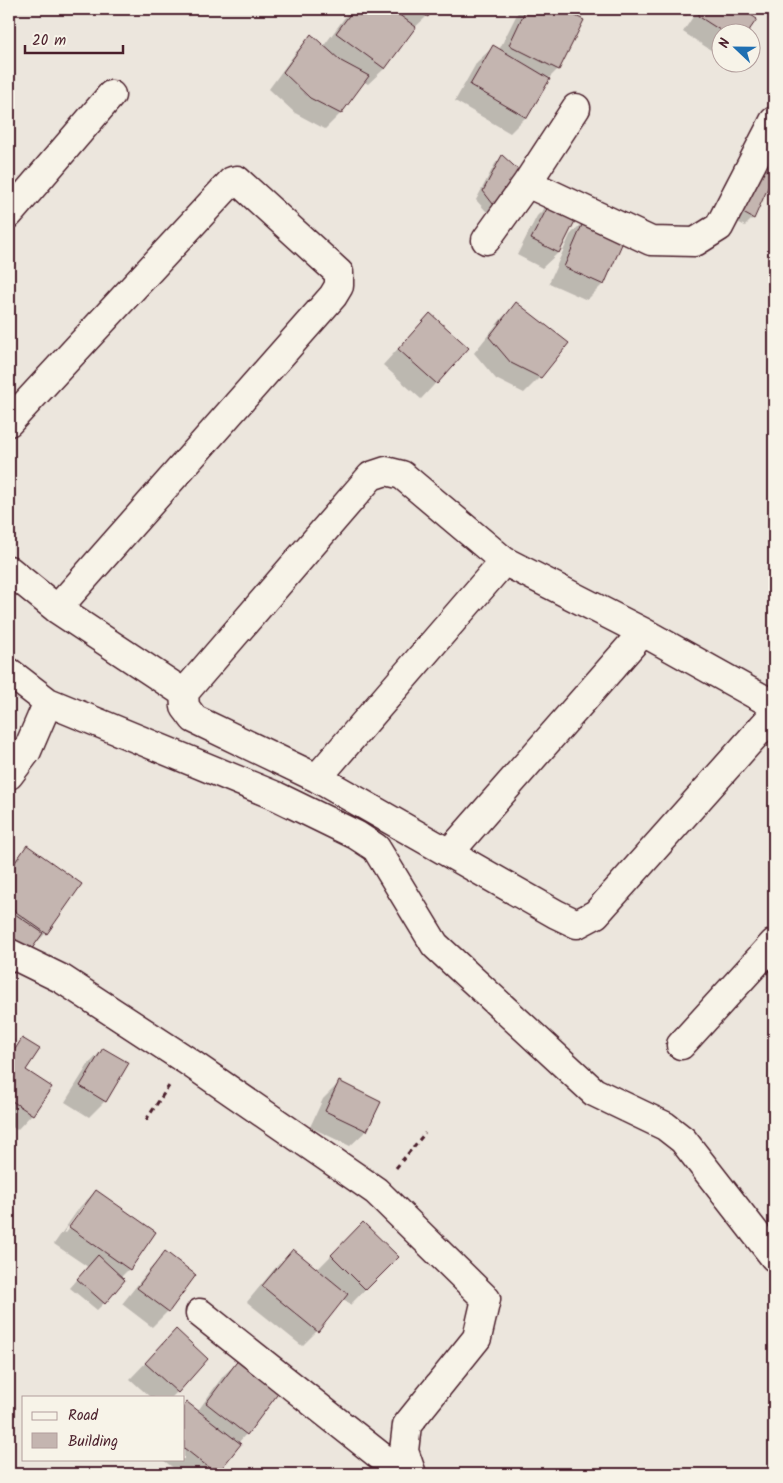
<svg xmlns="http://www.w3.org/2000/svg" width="783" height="1483" viewBox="0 0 783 1483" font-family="Kalam,sans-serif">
	<rect width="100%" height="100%" fill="#ece6dd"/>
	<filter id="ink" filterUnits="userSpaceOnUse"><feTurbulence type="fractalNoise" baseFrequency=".02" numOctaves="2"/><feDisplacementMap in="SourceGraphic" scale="10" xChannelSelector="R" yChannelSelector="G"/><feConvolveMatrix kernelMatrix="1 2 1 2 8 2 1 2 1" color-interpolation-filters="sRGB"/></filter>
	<g filter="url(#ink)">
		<path fill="#0003" fill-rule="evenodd" d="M 351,9 L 432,9 L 427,16 L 410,32 L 384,69 L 368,84 L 363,81 L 340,114 L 325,129 L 295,113 L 269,89 L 296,52 L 311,36 L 323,47 Z
			M 521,9 L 558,9 L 582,21 L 558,69 L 548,79 L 526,117 L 510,133 L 455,101 L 477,62 L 493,47 L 499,50 L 518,12 Z
			M 676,9 L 693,9 L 686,16 Z
			M 698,9 L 740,9 L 755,19 L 747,32 L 720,32 L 720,56 L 683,32 Z
			M 747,9 L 760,9 L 755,14 Z
			M 502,156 L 499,212 L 486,211 L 476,200 L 495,164 Z
			M 758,167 L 753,218 L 745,226 L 729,217 Z
			M 552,201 L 578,214 L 558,253 L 542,268 L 517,255 L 537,216 Z
			M 586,219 L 603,284 L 587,300 L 549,283 L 570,235 Z
			M 517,303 L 540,377 L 524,393 L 496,379 L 474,353 L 501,319 Z
			M 415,330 L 468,348 L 421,399 L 383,365 Z
			M 27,847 L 46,933 L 22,957 L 9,948 L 9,866 Z
			M 23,1040 L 25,1070 L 32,1114 L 17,1130 L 9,1125 L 9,1054 Z
			M 103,1049 L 127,1064 L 105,1101 L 89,1117 L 65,1102 L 88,1065 Z
			M 339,1083 L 379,1102 L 366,1131 L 350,1146 L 310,1127 L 323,1099 Z
			M 96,1191 L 129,1269 L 121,1277 L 104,1303 L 97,1310 L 70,1288 L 88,1267 L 54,1244 L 80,1207 ZM 82,1207 L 85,1207 L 66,1233 L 64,1232 Z
			M 363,1223 L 397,1257 L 350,1305 L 343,1298 L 317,1331 L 302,1346 L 247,1302 L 277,1266 L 293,1250 L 317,1270 Z
			M 165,1253 L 168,1311 L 152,1327 L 122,1304 L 150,1269 Z
			M 176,1331 L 177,1392 L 172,1397 L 150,1397 L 130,1379 Z
			M 239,1361 L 246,1434 L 238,1443 L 239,1444 L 215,1474 L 181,1474 L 162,1459 L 184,1459 L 184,1407 L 187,1404 L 197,1412 L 223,1376 Z"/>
		<path fill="#c4b5b0" stroke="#4a1f2b" d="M 354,9 L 391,9 L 416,27 L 385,69 L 336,33 Z
			M 415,9 L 433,9 L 428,17 Z
			M 526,9 L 561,9 L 584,20 L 559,70 L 509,45 Z
			M 702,9 L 742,9 L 757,19 L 748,32 L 723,32 L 698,16 Z
			M 311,34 L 341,61 L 369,76 L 341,114 L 310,98 L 283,72 Z
			M 493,45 L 550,79 L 527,118 L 470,85 Z
			M 502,155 L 524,175 L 508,204 L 493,204 L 483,191 Z
			M 758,165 L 774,174 L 754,219 L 736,209 Z
			M 552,199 L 579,213 L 559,253 L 531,239 Z
			M 585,218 L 626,235 L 604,285 L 564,267 Z
			M 516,302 L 569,343 L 541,378 L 511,363 L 489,337 Z
			M 430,313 L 469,348 L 437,384 L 398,349 Z
			M 27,845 L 82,884 L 47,934 L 9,907 L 9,871 Z
			M 9,910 L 43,933 L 31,950 L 9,935 Z
			M 9,1035 L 14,1040 L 9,1047 Z
			M 22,1038 L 40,1049 L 26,1070 L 52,1087 L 33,1115 L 9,1099 L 9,1059 Z
			M 103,1048 L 129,1063 L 106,1102 L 80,1086 Z
			M 339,1081 L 381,1102 L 367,1131 L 325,1111 Z
			M 96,1190 L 156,1232 L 130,1270 L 69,1227 Z
			M 363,1222 L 399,1257 L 366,1290 L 331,1255 Z
			M 293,1249 L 348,1294 L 318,1332 L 262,1286 Z
			M 165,1251 L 196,1275 L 169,1312 L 137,1288 Z
			M 98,1255 L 125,1280 L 105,1304 L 77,1279 Z
			M 176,1329 L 208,1359 L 178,1393 L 145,1363 Z
			M 239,1359 L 280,1391 L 247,1435 L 206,1403 Z
			M 187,1402 L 241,1444 L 217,1474 L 184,1448 L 184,1406 Z"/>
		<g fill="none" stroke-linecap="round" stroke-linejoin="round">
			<g stroke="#4a1f2b" stroke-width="31">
				<path id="minor" d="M 527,183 L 651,241 L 695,242 L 719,227 L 774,121
					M 9,214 L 111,95
					M 486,240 L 527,183 L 576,108
					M 9,422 L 232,181 L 237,180 L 339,273 L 339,286 L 333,296 L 57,609
					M 9,570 L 57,609 L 184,693
					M 9,672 L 48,702 L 27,751 L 9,775
					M 48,702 L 276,796 L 356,835 L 376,848 L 435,945 L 594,1092 L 665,1126 L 683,1140 L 774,1257
					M 774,705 L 643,632 L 504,561 L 402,475 L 386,471 L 371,476 L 184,693 L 185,707 L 194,719 L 317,778 L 556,914 L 577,924 L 596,914 L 774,714
					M 317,778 L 504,561
					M 449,853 L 643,632
					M 9,953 L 62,979 L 186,1060 L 376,1191 L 486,1299 L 477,1338 L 407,1425 L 404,1451 L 412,1474
					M 681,1045 L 774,943
					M 200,1313 L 403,1474"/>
			</g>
			<path stroke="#4a1f2b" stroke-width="3" stroke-dasharray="5 4" stroke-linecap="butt" d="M 146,1120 L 169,1086
				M 396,1168 L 425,1133"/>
			<use href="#minor" stroke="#f7f3e8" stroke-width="28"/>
		</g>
	</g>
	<rect width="783" height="1483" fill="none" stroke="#f7f3e8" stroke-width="30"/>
	<rect x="15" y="15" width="753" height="1453" fill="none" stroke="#4a1f2b" stroke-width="2" filter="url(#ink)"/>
	<rect x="22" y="1396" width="162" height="65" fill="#f7f3e8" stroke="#b29e9c"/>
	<rect x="32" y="1412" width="25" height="8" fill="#f7f3e8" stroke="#b29e9c"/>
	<text x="68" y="1420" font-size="15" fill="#4a1f2b">Road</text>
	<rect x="32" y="1433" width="25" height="15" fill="#c4b5b0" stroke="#b29e9c"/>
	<text x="68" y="1446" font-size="15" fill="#4a1f2b">Building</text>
	<g transform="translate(736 48) rotate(292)"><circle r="24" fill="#f7f3e8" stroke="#b29e9c"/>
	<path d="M0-4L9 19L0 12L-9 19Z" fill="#1f6fb2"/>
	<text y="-8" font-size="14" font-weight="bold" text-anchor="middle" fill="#4a1f2b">N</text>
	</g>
	<path d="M25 45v8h98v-8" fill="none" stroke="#4a1f2b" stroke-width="2.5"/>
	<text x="32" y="45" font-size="15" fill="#4a1f2b" stroke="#f7f3e8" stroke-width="4" paint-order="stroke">20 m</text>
</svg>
